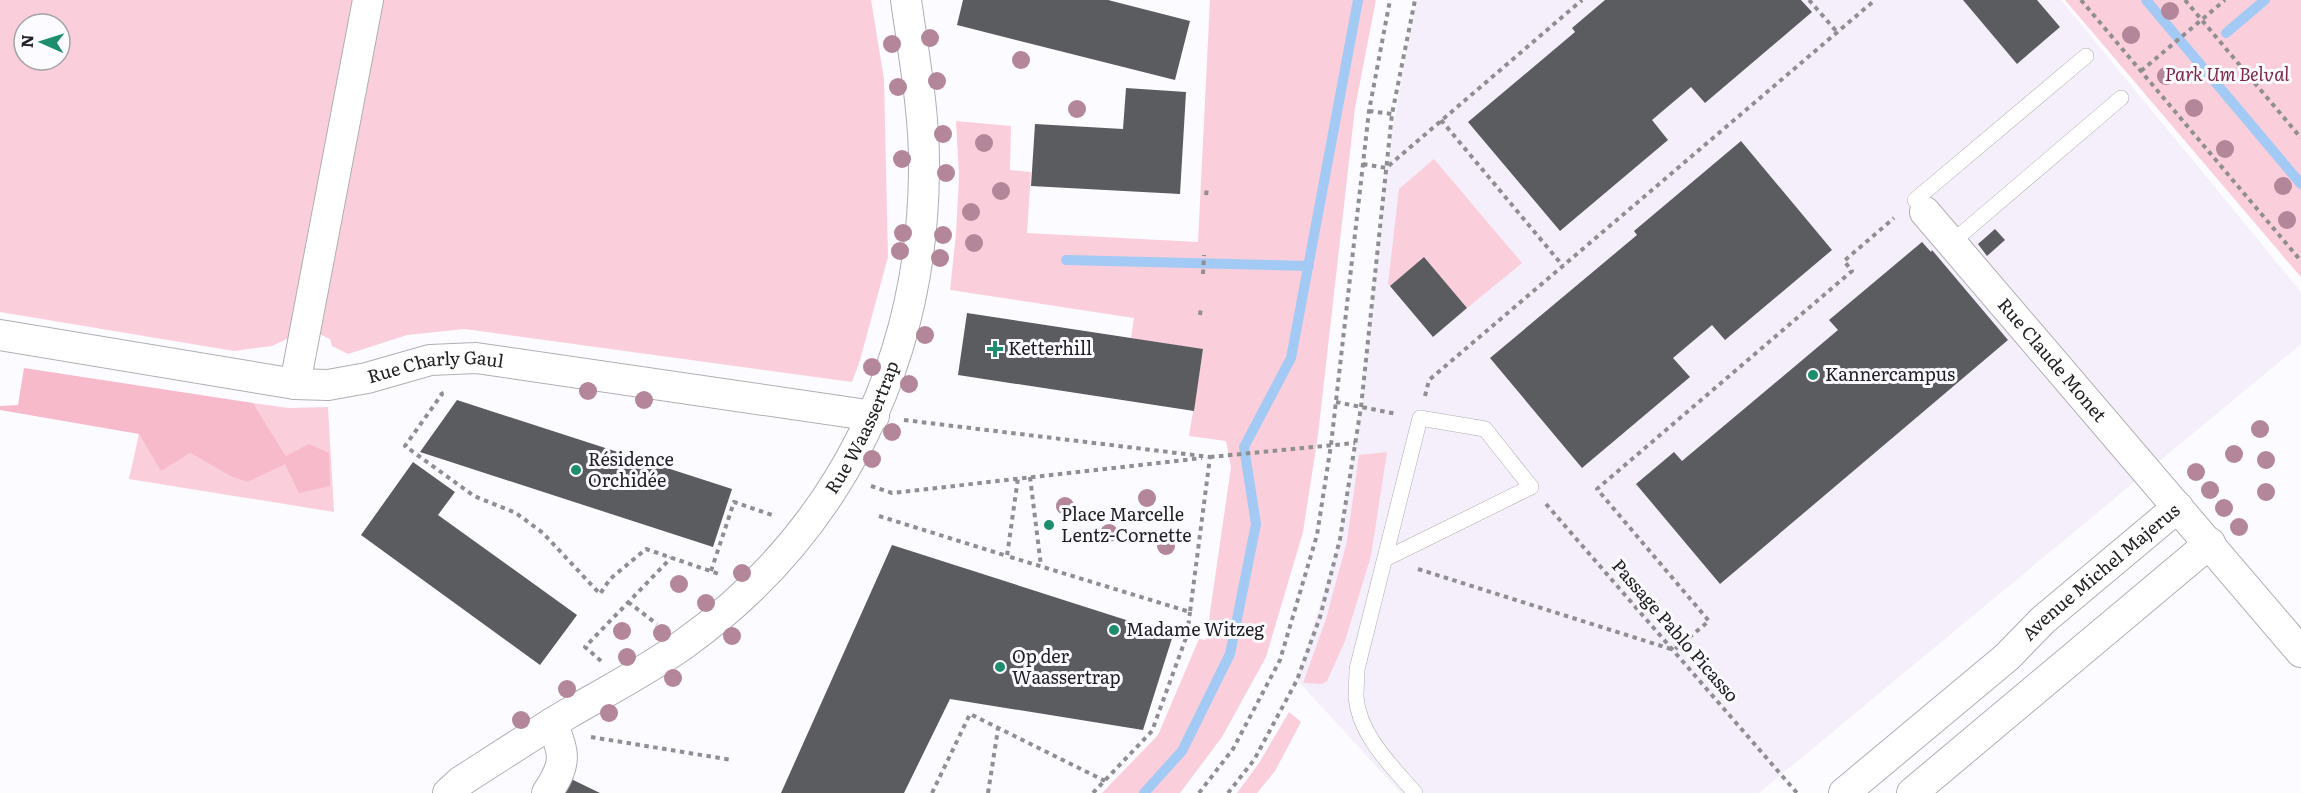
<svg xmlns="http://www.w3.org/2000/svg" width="2301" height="793" viewBox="0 0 2301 793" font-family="Literata,serif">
	<rect width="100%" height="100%" fill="#fcfbff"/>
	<path fill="#f4effb" d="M 1417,0 L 2061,0 L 2301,292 L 2301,344 L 1759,793 L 1401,793 L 1297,680 L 1340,539 L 1361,407 L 1386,168 L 1410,30 Z"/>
	<path fill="#facfdb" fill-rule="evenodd" d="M 0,0 L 356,0 L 291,337 L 272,346 L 234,351 L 0,312 ZM 24,24 L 60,24 L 60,60 L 24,60 Z
		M 380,0 L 871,0 L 884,79 L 888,257 L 860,360 L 852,382 L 465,329 L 407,335 L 348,354 L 332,346 L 330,339 L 317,333 Z
		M 1210,0 L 1376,0 L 1355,108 L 1318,435 L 1303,532 L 1266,657 L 1222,737 L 1180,793 L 1102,793 L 1158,735 L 1199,639 L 1206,640 L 1231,467 L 1226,441 L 1189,436 L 1203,350 L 1131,338 L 1134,318 L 950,290 L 956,234 L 959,177 L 956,121 L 1011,126 L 1010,170 L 1031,172 L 1027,233 L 1198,242 Z
		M 2065,0 L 2301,0 L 2301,277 L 2294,269 Z
		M 1434,159 L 1522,263 L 1467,308 L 1424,257 L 1390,286 L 1388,284 L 1399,189 Z
		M 253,403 L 289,408 L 328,407 L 334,512 L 129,479 L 139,434 L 190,453 L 232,477 L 247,482 L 286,456 Z
		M 1387,452 L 1371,556 L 1345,641 L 1327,681 L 1322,684 L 1303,683 L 1326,619 L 1347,541 L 1359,455 Z
		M 1289,712 L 1301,722 L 1275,771 L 1257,793 L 1237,793 L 1259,763 Z"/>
	<path fill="#f7bacb" d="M 24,368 L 253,403 L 286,456 L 309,444 L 329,453 L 330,486 L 299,493 L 285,464 L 247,482 L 232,477 L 190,453 L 161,471 L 139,434 L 0,410 L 0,406 L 18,405 Z"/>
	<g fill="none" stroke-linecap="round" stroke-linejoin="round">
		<path stroke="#a2caf4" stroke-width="10" d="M 2146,0 L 2301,184
			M 2226,33 L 2265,0
			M 1066,260 L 1309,266
			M 1144,793 L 1182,751 L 1230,654 L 1256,524 L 1244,447 L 1291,358 L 1358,0"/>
	</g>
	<path fill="#5b5c60" d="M 963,0 L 1108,0 L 1190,21 L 1175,80 L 957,25 Z
		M 1605,0 L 1801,0 L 1812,12 L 1705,103 L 1691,87 L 1652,120 L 1668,140 L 1560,231 L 1468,122 L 1575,32 L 1572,28 Z
		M 1963,0 L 2037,0 L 2060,27 L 2017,64 Z
		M 1126,88 L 1186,92 L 1180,194 L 1031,186 L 1035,124 L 1123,129 Z
		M 1741,141 L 1832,250 L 1725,340 L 1712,325 L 1673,358 L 1690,377 L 1582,468 L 1490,358 L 1637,235 L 1634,231 Z
		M 1995,229 L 2005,240 L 1987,256 L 1978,244 Z
		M 1922,242 L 1931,252 L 1932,250 L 2008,340 L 1720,584 L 1636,484 L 1674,452 L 1682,461 L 1838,330 L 1829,320 Z
		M 1424,257 L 1467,308 L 1433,337 L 1390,286 Z
		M 967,313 L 1203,349 L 1194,411 L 958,375 Z
		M 457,400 L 732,489 L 713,547 L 420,452 Z
		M 413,462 L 455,492 L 438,515 L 577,615 L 540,665 L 361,535 Z
		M 892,545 L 1173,635 L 1143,730 L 950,699 L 904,793 L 781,793 Z
		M 567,777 L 600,793 L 557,793 Z"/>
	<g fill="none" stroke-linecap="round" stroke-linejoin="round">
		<g stroke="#b0aeb3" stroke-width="16">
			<path id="lane" d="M 1925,212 L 1915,200 L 2086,56
				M 1951,243 L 2121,98
				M 1385,559 L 1531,487 L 1485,429 L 1420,418 L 1357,669 C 1357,678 1356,688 1356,697 C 1359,735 1391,765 1415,793"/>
		</g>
		<g stroke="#b0aeb3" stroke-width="32">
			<g id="street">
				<path id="s1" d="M 1925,212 L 2301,652"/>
				<path id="s2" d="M 0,335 L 295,384 L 328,385 L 367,378 L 430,360 L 476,358 L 874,416"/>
				<path d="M 295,384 L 368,0"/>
				<path id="s3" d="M 448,793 L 460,782 C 496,759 532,735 569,713 C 607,691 648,670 684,644 C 840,532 922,363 924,172 C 925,115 914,57 906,0"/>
				<path d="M 547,793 C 567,763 565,755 552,723"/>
				<path id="s4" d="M 1844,793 L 2007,657 L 2043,620 L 2178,507"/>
				<path d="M 1912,793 L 2210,543"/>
			</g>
		</g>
		<path stroke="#8f8e91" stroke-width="4" stroke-dasharray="4.5 4.5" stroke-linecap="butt" d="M 1809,0 L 1837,32
			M 2081,0 L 2301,261
			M 2185,0 L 2301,138
			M 2141,71 L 2225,0
			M 1369,111 L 1392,114
			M 1441,120 L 1563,266
			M 1363,164 L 1386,168 L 1582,0
			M 1206,195 L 1207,188
			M 1203,274 L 1204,255
			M 1200,315 L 1201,307
			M 441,392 L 442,394 L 405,446 L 474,496 L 516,513 L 543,533 L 600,594 L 610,579 L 646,549 L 719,574
			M 1425,396 L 1429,380 L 1875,0
			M 1336,402 L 1397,414
			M 904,420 L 1210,457 L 1190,612 L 1007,556
			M 1210,457 L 1355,443
			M 1030,477 L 1041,566
			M 871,486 L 892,493 L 1202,458
			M 1546,504 L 1797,793
			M 879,516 L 1007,556 L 1018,478
			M 1418,569 L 1674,650 L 1709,621 L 1597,489 L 1852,271 L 1844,261 L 1894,218
			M 711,571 L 734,502 L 775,516
			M 628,602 L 657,624
			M 601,661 L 585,647 L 671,558
			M 591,737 L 732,760
			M 932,793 L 970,714 L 1105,781
			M 988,793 L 998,729
			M 1093,793 L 1152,731 L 1187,635 L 1190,612
			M 1199,793 L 1233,749 L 1280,660 L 1317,535 L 1331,445 L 1369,111 L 1390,0
			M 1228,793 L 1254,760 L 1297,680 L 1320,617 L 1340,539 L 1361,407 L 1392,114 L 1415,0"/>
		<use href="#lane" stroke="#fff" stroke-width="15"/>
		<use href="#street" stroke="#fff" stroke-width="30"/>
	</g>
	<g fill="#b48699">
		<circle cx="2170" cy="11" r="9"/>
		<circle cx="2131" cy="35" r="9"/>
		<circle cx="930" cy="38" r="9"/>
		<circle cx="892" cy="44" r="9"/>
		<circle cx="1021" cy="60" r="9"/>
		<circle cx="2166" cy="76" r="9"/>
		<circle cx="937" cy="81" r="9"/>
		<circle cx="898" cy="87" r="9"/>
		<circle cx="2194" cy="108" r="9"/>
		<circle cx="1077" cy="109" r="9"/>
		<circle cx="943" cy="134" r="9"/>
		<circle cx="984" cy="143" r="9"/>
		<circle cx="2225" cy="149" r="9"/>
		<circle cx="902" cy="159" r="9"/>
		<circle cx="946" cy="173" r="9"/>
		<circle cx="2283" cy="186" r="9"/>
		<circle cx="1001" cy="191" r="9"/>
		<circle cx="971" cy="212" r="9"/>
		<circle cx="2287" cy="220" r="9"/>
		<circle cx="903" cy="233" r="9"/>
		<circle cx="943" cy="235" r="9"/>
		<circle cx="974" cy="243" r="9"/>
		<circle cx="900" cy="251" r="9"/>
		<circle cx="940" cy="258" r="9"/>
		<circle cx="925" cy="335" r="9"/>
		<circle cx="872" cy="367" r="9"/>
		<circle cx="909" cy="384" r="9"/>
		<circle cx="588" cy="391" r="9"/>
		<circle cx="644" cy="400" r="9"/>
		<circle cx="2260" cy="429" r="9"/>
		<circle cx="892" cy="432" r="9"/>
		<circle cx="2234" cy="454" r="9"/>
		<circle cx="872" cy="459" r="9"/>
		<circle cx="2266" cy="460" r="9"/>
		<circle cx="2196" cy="472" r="9"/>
		<circle cx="2210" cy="490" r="9"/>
		<circle cx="2266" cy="492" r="9"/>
		<circle cx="1147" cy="498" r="9"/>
		<circle cx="1065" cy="506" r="9"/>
		<circle cx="2224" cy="508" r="9"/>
		<circle cx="2239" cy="527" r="9"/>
		<circle cx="1109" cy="533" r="9"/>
		<circle cx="1166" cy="546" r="9"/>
		<circle cx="742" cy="573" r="9"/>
		<circle cx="679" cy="584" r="9"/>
		<circle cx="706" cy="603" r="9"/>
		<circle cx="622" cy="631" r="9"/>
		<circle cx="662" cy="633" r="9"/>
		<circle cx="732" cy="636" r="9"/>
		<circle cx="627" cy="657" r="9"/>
		<circle cx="673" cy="678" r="9"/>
		<circle cx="567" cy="689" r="9"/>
		<circle cx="609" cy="713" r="9"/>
		<circle cx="521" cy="720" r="9"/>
	</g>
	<g fill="#1c8d6d" stroke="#fcfbff" stroke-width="2">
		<path d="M992 340h6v6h6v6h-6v6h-6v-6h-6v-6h6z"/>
		<circle cx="1813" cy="375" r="6"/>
		<circle cx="576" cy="470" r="6"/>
		<circle cx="1049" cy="525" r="6"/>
		<circle cx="1114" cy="630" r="6"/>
		<circle cx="1000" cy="667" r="6"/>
	</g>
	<g text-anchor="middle" stroke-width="6" stroke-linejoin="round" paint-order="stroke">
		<g font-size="18" font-style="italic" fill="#7a2646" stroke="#fcfbff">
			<text x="2227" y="81">Park Um Belval</text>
		</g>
		<g font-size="18" fill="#212022" stroke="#fcfbff" text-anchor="start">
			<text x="1008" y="355">Ketterhill</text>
			<text x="1825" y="381">Kannercampus</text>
			<text x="588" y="466">Résidence<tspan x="588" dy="21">Orchidée</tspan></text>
			<text x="1061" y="521">Place Marcelle<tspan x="1061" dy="21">Lentz-Cornette</tspan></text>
			<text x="1126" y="636">Madame Witzeg</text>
			<text x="1012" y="663">Op der<tspan x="1012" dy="21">Waassertrap</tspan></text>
		</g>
		<g font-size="18" fill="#212022" stroke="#fcfbff">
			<text dy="6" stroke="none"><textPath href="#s1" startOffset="195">Rue Claude Monet</textPath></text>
			<text dy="6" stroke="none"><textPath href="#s2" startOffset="442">Rue Charly Gaul</textPath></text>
			<text dy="6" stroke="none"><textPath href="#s3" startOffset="564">Rue Waassertrap</textPath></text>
			<text dy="6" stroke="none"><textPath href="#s4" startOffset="339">Avenue Michel Majerus</textPath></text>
			<text transform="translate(1675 631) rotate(49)" y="6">Passage Pablo Picasso</text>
		</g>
	</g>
	<g transform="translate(42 42) rotate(273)"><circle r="28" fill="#fcfbff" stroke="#a4a3a7" stroke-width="1.5"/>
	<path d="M0-4.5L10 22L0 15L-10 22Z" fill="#1c8d6d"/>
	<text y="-9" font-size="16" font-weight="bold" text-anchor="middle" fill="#212022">N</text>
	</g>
</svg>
